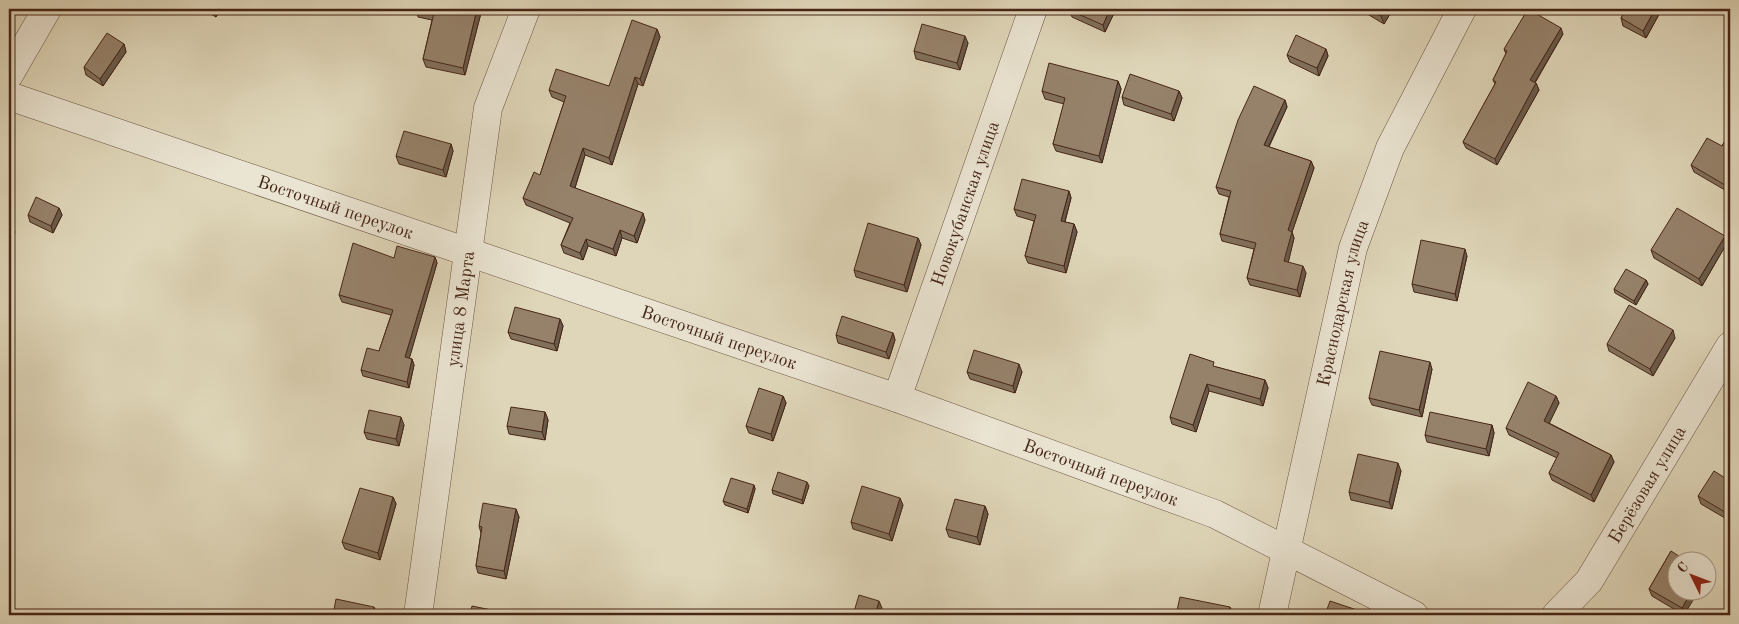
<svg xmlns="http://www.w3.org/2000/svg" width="1739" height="624" viewBox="0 0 1739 624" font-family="'Old Standard TT',serif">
	<rect width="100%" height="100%" fill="#dfd6b9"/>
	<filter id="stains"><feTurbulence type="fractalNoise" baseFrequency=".004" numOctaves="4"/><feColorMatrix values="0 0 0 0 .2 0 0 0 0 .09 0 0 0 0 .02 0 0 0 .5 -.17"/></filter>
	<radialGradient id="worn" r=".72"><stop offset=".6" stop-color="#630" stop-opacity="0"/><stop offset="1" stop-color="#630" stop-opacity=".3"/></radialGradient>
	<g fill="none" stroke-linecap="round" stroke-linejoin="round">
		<g stroke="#6d5240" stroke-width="29">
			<g id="minor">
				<path d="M 9,75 L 47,9"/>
				<path id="s1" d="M 9,96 L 897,398 L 1215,514 L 1414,615"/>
				<path id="s2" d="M 897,398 L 1033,9"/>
				<path id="s3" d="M 418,615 L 488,108 L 526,9"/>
				<path id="s4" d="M 1272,615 L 1353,248 L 1390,148 L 1462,9"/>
				<path id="s5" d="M 1556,615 L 1589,581 L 1730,346"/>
			</g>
		</g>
		<use href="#minor" stroke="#eae4d2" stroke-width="28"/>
	</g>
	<path fill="#81705c" stroke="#472617" d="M 202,9 L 221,9 L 216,17 Z
		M 416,9 L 482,9 L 465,75 L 426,67 L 423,59 L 432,20 L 418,17 Z
		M 921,9 L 931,9 L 929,12 Z
		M 1070,9 L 1116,9 L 1105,32 L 1072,17 L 1069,10 Z
		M 1359,9 L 1393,9 L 1384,24 Z
		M 1622,9 L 1662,9 L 1646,38 L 1623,26 L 1621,18 L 1625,11 Z
		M 657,29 L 660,37 L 643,86 L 638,84 L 612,165 L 585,155 L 575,188 L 645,220 L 637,243 L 622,238 L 616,256 L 588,246 L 583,260 L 564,253 L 561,245 L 570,223 L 526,205 L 523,198 L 540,175 L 564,102 L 552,97 L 549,90 L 609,86 Z
		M 1563,34 L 1535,83 L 1536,83 L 1539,90 L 1497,165 L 1466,148 L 1463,142 L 1495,84 L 1493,80 L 1506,54 L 1504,49 Z
		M 968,43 L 960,70 L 916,59 L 914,51 Z
		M 124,44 L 126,52 L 103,86 L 86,75 L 84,67 Z
		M 1326,49 L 1328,56 L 1319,76 L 1290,62 L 1287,55 Z
		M 1118,81 L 1121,89 L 1102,163 L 1056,151 L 1053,144 L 1064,104 L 1045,99 L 1042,91 Z
		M 1179,91 L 1182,98 L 1174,121 L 1124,105 L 1122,97 Z
		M 1285,100 L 1287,107 L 1269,147 L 1311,161 L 1314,168 L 1292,232 L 1294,238 L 1288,262 L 1306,273 L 1300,297 L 1250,285 L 1247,278 L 1254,249 L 1222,241 L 1220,234 L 1229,197 L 1219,194 L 1216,187 Z
		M 1730,132 L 1730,193 L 1694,172 L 1691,165 L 1722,146 Z
		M 451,144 L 453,151 L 446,177 L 399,164 L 396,156 Z
		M 1069,191 L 1071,198 L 1065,222 L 1074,224 L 1077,232 L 1066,273 L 1028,263 L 1025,256 L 1034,221 L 1017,216 L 1014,209 Z
		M 59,208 L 62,215 L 53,233 L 30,222 L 28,215 Z
		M 1725,236 L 1727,243 L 1702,286 L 1654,258 L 1651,250 Z
		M 918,238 L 921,245 L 907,292 L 856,277 L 854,270 Z
		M 1467,256 L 1457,301 L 1414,292 L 1412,284 Z
		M 435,257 L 437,263 L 409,358 L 412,359 L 414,365 L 409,388 L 363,376 L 361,370 L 379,351 L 391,315 L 342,302 L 339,295 L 394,258 Z
		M 1646,280 L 1648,284 L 1636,305 L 1615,293 L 1614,289 Z
		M 560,319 L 563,326 L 557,351 L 511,339 L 508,332 Z
		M 893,333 L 895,340 L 889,359 L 838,343 L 836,335 Z
		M 1675,338 L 1653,376 L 1609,351 L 1607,344 Z
		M 1216,367 L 1265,380 L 1268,388 L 1263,406 L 1209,391 L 1196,432 L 1172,424 L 1170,417 Z
		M 1432,369 L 1422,417 L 1372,405 L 1369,398 Z
		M 967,372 L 1022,372 L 1015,393 L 970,379 Z
		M 783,396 L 786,403 L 773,441 L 749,433 L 746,426 Z
		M 1556,396 L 1559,403 L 1549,423 L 1611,455 L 1614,462 L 1594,502 L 1552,480 L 1549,473 L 1557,458 L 1509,435 L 1506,428 Z
		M 545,412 L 548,420 L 545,440 L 509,434 L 507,426 Z
		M 404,425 L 399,446 L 367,439 L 364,432 Z
		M 1492,425 L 1494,433 L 1489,456 L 1427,442 L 1425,435 Z
		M 1401,471 L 1392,509 L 1351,500 L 1349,492 Z
		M 1730,481 L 1730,521 L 1701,504 L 1698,496 Z
		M 754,485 L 755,489 L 748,513 L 725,505 L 723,501 Z
		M 809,486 L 803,504 L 773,494 L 772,490 Z
		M 393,497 L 396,504 L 380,560 L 345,549 L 342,542 Z
		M 903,505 L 892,541 L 853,529 L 851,522 Z
		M 985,506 L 988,514 L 980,545 L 949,537 L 946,529 Z
		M 516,509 L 519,517 L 506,579 L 478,573 L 476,566 L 481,533 L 479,526 Z
		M 1671,551 L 1684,615 L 1652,596 L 1649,589 Z"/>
	<path fill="#695b4b" stroke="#472617" d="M 214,9 L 221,9 L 216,17 L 213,10 Z
		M 477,9 L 482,9 L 465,75 L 463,68 Z
		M 1110,9 L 1116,9 L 1105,32 L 1103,25 Z
		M 1386,9 L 1393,9 L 1384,24 L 1381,16 Z
		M 1655,9 L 1662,9 L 1646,38 L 1643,31 Z
		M 1561,28 L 1563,34 L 1532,87 L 1530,80 Z
		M 657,29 L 660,37 L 643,86 L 640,79 Z
		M 965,36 L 968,43 L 960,70 L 957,63 Z
		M 124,44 L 126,52 L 103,86 L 100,79 Z
		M 1326,49 L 1328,56 L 1319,76 L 1317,68 Z
		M 635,77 L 638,84 L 612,165 L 609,158 Z
		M 1118,81 L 1121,89 L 1102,163 L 1099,156 Z
		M 1536,83 L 1539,90 L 1497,165 L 1495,159 Z
		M 1179,91 L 1182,98 L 1174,121 L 1171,114 Z
		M 1285,100 L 1287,107 L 1266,152 L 1264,145 Z
		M 451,144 L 453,151 L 446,177 L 443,170 Z
		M 583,148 L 585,155 L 573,194 L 570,186 Z
		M 1311,161 L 1314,168 L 1292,232 L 1294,238 L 1287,268 L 1284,261 L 1288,230 Z
		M 1069,191 L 1071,198 L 1063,228 L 1061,221 Z
		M 59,208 L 62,215 L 53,233 L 51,226 Z
		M 643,213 L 645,220 L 637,243 L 634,236 Z
		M 1074,224 L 1077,232 L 1066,273 L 1064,266 Z
		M 12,225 L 15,232 L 9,244 L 9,231 Z
		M 620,230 L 622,238 L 616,256 L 613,249 Z
		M 1725,236 L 1727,243 L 1702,286 L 1699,279 Z
		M 918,238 L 921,245 L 907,292 L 904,285 Z
		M 586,239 L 588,246 L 583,260 L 580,253 Z
		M 1465,249 L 1467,256 L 1457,301 L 1455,294 Z
		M 435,257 L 437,263 L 408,363 L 405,357 Z
		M 1303,266 L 1306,273 L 1300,297 L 1297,290 Z
		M 1646,280 L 1648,284 L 1636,305 L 1634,301 Z
		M 560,319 L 563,326 L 557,351 L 554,344 Z
		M 1673,330 L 1675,338 L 1653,376 L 1650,369 Z
		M 893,333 L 895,340 L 889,359 L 886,352 Z
		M 412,359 L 414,365 L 409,388 L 407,382 Z
		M 1430,362 L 1432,369 L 1422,417 L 1419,410 Z
		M 1019,364 L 1022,372 L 1015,393 L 1013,386 Z
		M 1265,380 L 1268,388 L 1263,406 L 1260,399 Z
		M 1207,384 L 1209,391 L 1196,432 L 1193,425 Z
		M 783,396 L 786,403 L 773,441 L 771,434 Z
		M 1556,396 L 1559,403 L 1547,428 L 1544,421 Z
		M 545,412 L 548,420 L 545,440 L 542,432 Z
		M 401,417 L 404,425 L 399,446 L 396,439 Z
		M 1492,425 L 1494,433 L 1489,456 L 1486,449 Z
		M 1611,455 L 1614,462 L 1594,502 L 1591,495 Z
		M 1398,463 L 1401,471 L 1392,509 L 1389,502 Z
		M 807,482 L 809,486 L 803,504 L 802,500 Z
		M 754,485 L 755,489 L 748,513 L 747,509 Z
		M 393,497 L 396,504 L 380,560 L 378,553 Z
		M 900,498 L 903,505 L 892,541 L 889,534 Z
		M 985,506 L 988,514 L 980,545 L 977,537 Z
		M 516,509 L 519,517 L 506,579 L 504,571 Z
		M 1691,592 L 1698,592 L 1684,615 L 1682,608 Z
		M 879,601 L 882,608 L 880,615 L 875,615 Z
		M 374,607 L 377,613 L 376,615 L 373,615 Z
		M 1230,607 L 1233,614 L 1233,615 L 1229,615 Z"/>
	<path fill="#96826b" stroke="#472617" d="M 416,9 L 477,9 L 463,68 L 423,59 L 434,13 L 415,10 Z
		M 1070,9 L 1110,9 L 1103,25 L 1069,10 Z
		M 1368,9 L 1386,9 L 1381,16 Z
		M 1528,9 L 1561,28 L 1530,80 L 1536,83 L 1495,159 L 1463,142 L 1496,82 L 1493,80 L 1507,51 L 1504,49 Z
		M 1626,9 L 1655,9 L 1643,31 L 1621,18 Z
		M 632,20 L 657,29 L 640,79 L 635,77 L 609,158 L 583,148 L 570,186 L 643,213 L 634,236 L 620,230 L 613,249 L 586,239 L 580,253 L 561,245 L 573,218 L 523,198 L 534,172 L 540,175 L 566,96 L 549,90 L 556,69 L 609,86 Z
		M 922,24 L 965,36 L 957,63 L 914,51 Z
		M 107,33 L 124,44 L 100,79 L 84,67 Z
		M 1296,35 L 1326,49 L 1317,68 L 1287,55 Z
		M 1049,63 L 1118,81 L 1099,156 L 1053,144 L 1065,98 L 1042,91 Z
		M 1130,74 L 1179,91 L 1171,114 L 1122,97 Z
		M 1254,86 L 1285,100 L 1264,145 L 1311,161 L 1288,230 L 1292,232 L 1284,261 L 1303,266 L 1297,290 L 1247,278 L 1256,243 L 1220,234 L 1231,191 L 1216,187 L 1238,120 Z
		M 404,131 L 451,144 L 443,170 L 396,156 Z
		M 1730,132 L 1730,188 L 1691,165 L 1707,138 L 1722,146 Z
		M 1022,179 L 1069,191 L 1061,221 L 1074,224 L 1064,266 L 1025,256 L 1036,215 L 1014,209 Z
		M 36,197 L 59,208 L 51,226 L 28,215 Z
		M 1677,208 L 1725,236 L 1699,279 L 1651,250 Z
		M 9,223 L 12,225 L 9,231 Z
		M 868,223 L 918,238 L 904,285 L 854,270 Z
		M 1421,240 L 1465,249 L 1455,294 L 1412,284 Z
		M 353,243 L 394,258 L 397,246 L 435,257 L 405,357 L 412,359 L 407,382 L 361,370 L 367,348 L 379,351 L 393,310 L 339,295 Z
		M 1626,269 L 1646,280 L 1634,301 L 1614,289 Z
		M 1629,305 L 1673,330 L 1650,369 L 1607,344 Z
		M 515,307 L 560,319 L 554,344 L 508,332 Z
		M 842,316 L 893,333 L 886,352 L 836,335 Z
		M 974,350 L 1019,364 L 1013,386 L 967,372 Z
		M 1380,351 L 1430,362 L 1419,410 L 1369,398 Z
		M 1190,354 L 1214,362 L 1213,366 L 1265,380 L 1260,399 L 1207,384 L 1193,425 L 1170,417 Z
		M 1528,382 L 1556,396 L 1544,421 L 1611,455 L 1591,495 L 1549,473 L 1559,453 L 1506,428 Z
		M 759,388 L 783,396 L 771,434 L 746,426 Z
		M 511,407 L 545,412 L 542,432 L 507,426 Z
		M 369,410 L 401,417 L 396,439 L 364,432 Z
		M 1430,412 L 1492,425 L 1486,449 L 1425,435 Z
		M 1358,454 L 1398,463 L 1389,502 L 1349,492 Z
		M 1714,471 L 1730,481 L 1730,515 L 1698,496 Z
		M 778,472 L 807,482 L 802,500 L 772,490 Z
		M 731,478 L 754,485 L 747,509 L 723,501 Z
		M 862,486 L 900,498 L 889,534 L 851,522 Z
		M 360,488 L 393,497 L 378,553 L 342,542 Z
		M 955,499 L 985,506 L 977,537 L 946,529 Z
		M 483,503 L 516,509 L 504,571 L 476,566 L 482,527 L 479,526 Z
		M 1671,551 L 1688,562 L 1676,562 L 1676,592 L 1691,592 L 1682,608 L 1649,589 Z
		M 859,595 L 879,601 L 875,615 L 853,615 Z
		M 1180,597 L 1230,607 L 1229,615 L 1176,615 Z
		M 336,599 L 374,607 L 373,615 L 333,615 Z
		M 1330,601 L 1372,615 L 1325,615 Z
		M 472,606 L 506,613 L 505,615 L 470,615 Z"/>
	<g text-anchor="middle" stroke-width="4" stroke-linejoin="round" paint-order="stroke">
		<g font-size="18" fill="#472617" stroke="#eae4d2">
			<text dy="6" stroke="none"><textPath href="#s2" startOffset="206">Новокубанская улица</textPath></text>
			<text dy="6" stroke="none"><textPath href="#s1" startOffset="345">Восточный переулок</textPath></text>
			<text dy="6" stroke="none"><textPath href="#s4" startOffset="320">Краснодарская улица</textPath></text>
			<text dy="6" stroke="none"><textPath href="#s3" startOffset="309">улица 8 Марта</textPath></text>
			<text dy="6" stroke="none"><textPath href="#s1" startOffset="750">Восточный переулок</textPath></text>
			<text dy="6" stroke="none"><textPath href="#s1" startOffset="1155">Восточный переулок</textPath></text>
			<text dy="6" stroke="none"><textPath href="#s5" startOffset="160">Берёзовая улица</textPath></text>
		</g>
	</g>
	<rect width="1739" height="624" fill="none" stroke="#dfd6b9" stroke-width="30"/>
	<rect x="10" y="10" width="1719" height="604" fill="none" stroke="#472617" stroke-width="2.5"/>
	<rect x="15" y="15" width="1709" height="594" fill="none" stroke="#472617"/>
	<g transform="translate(1692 576) rotate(312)"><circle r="24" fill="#eae4d2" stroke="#a99887"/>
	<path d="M0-4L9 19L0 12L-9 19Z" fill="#8f2418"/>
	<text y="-8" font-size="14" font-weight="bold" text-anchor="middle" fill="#472617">С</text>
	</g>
	<rect width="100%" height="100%" filter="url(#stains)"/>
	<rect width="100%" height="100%" fill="url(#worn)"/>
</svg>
